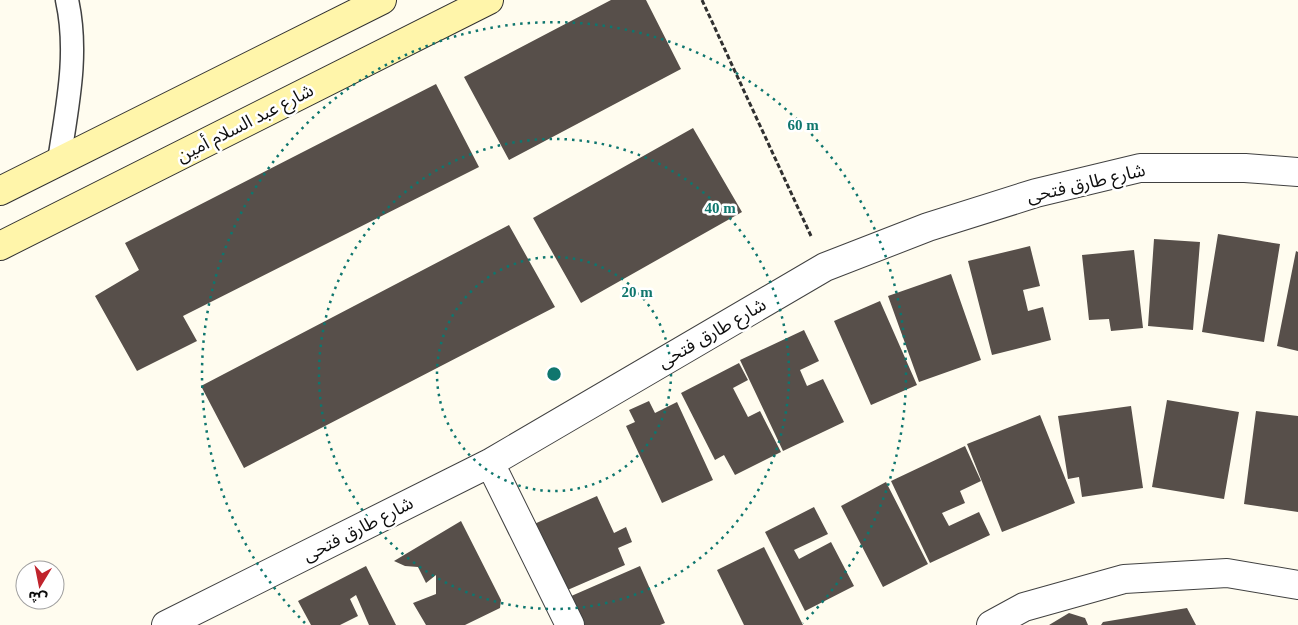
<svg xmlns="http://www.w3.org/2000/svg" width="1298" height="625" viewBox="0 0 1298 625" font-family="'Times New Roman','Noto Sans Arabic',serif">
	<rect width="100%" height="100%" fill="#fffcef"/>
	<path fill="#574f4a" d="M 611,0 L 646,0 L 681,69 L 509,160 L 464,77 Z
		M 436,84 L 479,167 L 183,316 L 197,341 L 137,371 L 95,296 L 139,270 L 125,243 Z
		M 693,128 L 742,212 L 581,303 L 533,218 Z
		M 509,225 L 555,307 L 244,468 L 201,386 Z
		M 1218,234 L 1280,244 L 1264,342 L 1202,332 Z
		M 1154,239 L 1200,242 L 1193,330 L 1148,326 Z
		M 1030,246 L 1040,286 L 1023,290 L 1028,311 L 1043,307 L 1051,340 L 992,355 L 968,261 Z
		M 1134,250 L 1143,328 L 1111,331 L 1109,319 L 1089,320 L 1082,255 Z
		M 1296,251 L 1298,252 L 1298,351 L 1277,346 Z
		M 951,274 L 981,360 L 919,382 L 888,296 Z
		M 880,301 L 917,385 L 871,405 L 834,321 Z
		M 804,330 L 819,361 L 800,370 L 807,386 L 823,379 L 844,422 L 783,451 L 740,360 Z
		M 739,363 L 748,380 L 733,388 L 748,417 L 760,411 L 781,452 L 735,475 L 724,455 L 715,460 L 681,393 Z
		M 1167,400 L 1239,412 L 1224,499 L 1152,487 Z
		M 649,401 L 655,413 L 677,402 L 713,480 L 662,503 L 626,426 L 635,422 L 629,410 Z
		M 1131,406 L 1143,488 L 1082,497 L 1079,477 L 1068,479 L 1058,416 Z
		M 1256,411 L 1298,416 L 1298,512 L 1244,504 Z
		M 1040,415 L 1075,503 L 1002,532 L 967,444 Z
		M 965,446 L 981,481 L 960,491 L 965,503 L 942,513 L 949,526 L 979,512 L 990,535 L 930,563 L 891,481 Z
		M 886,482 L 928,564 L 883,587 L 841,506 Z
		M 597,496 L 614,533 L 626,527 L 632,542 L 618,548 L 625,565 L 563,592 L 532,525 Z
		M 814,507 L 828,534 L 794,550 L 799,559 L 831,542 L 854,586 L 805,611 L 765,532 Z
		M 461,521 L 501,600 L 500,608 L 465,625 L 426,625 L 413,603 L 436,594 L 436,575 L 426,583 L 418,567 L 405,566 L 394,561 Z
		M 764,547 L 803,625 L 744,625 L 717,570 Z
		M 366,566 L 396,625 L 369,625 L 356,595 L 350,599 L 358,616 L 340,625 L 311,625 L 298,601 Z
		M 640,566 L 665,623 L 660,625 L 581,625 L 569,597 Z
		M 1187,608 L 1196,625 L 1101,625 L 1103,622 Z
		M 1069,613 L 1085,618 L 1088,625 L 1049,625 Z"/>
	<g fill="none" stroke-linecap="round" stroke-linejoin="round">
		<g stroke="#414141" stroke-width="25">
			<path id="lane" d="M 59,161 C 67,107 79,54 67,0"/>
		</g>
		<g stroke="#414141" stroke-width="30">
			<path id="street" d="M 490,463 L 570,625
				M 166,625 L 490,463 L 825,267 L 928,227 L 1036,193 L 1140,168 L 1245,168 L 1298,172
				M 991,625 L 1024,607 L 1124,579 L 1227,573 L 1298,585"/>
		</g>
		<g stroke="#303030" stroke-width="30">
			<path id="secondary" d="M 0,191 L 382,0
				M 0,246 L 489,0"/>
		</g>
		<path stroke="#303030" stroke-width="3" stroke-dasharray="5 2.5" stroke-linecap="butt" d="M 702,0 L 811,236"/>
		<use href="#lane" stroke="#fff" stroke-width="22"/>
		<use href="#street" stroke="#fff" stroke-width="28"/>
		<use href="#secondary" stroke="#fff5aa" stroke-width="28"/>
	</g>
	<g fill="none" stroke="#0f766e" stroke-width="2.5" stroke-dasharray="2.5 5">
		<circle cx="554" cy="374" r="117"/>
		<circle cx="554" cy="374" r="235"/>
		<path d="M305 623A352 352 0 1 1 803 623"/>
	</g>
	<g text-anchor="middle" stroke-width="5" stroke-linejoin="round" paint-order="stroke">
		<g font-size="18" fill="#0e0e0e" stroke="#fff">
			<text transform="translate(245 123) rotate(-27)" y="6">شارع عبد السلام أمين</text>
			<text transform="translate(1086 183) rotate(-13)" y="6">شارع طارق فتحى</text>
			<text transform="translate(712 333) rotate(-30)" y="6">شارع طارق فتحى</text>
			<text transform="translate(358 529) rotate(-27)" y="6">شارع طارق فتحى</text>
		</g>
	</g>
	<circle cx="554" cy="374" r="8" fill="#0f766e" stroke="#fff" stroke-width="2.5"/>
	<g font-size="15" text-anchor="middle" font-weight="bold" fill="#0f766e" stroke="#fff" stroke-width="5" stroke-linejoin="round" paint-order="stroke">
		<text x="803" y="130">60 m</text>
		<text x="720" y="213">40 m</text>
		<text x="637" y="297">20 m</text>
	</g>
	<g transform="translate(40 585) rotate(190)"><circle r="24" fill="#ffffff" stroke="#9f9f9f"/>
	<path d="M0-4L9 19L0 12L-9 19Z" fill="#c0242c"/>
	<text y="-8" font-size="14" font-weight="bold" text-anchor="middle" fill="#0e0e0e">ش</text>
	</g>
</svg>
